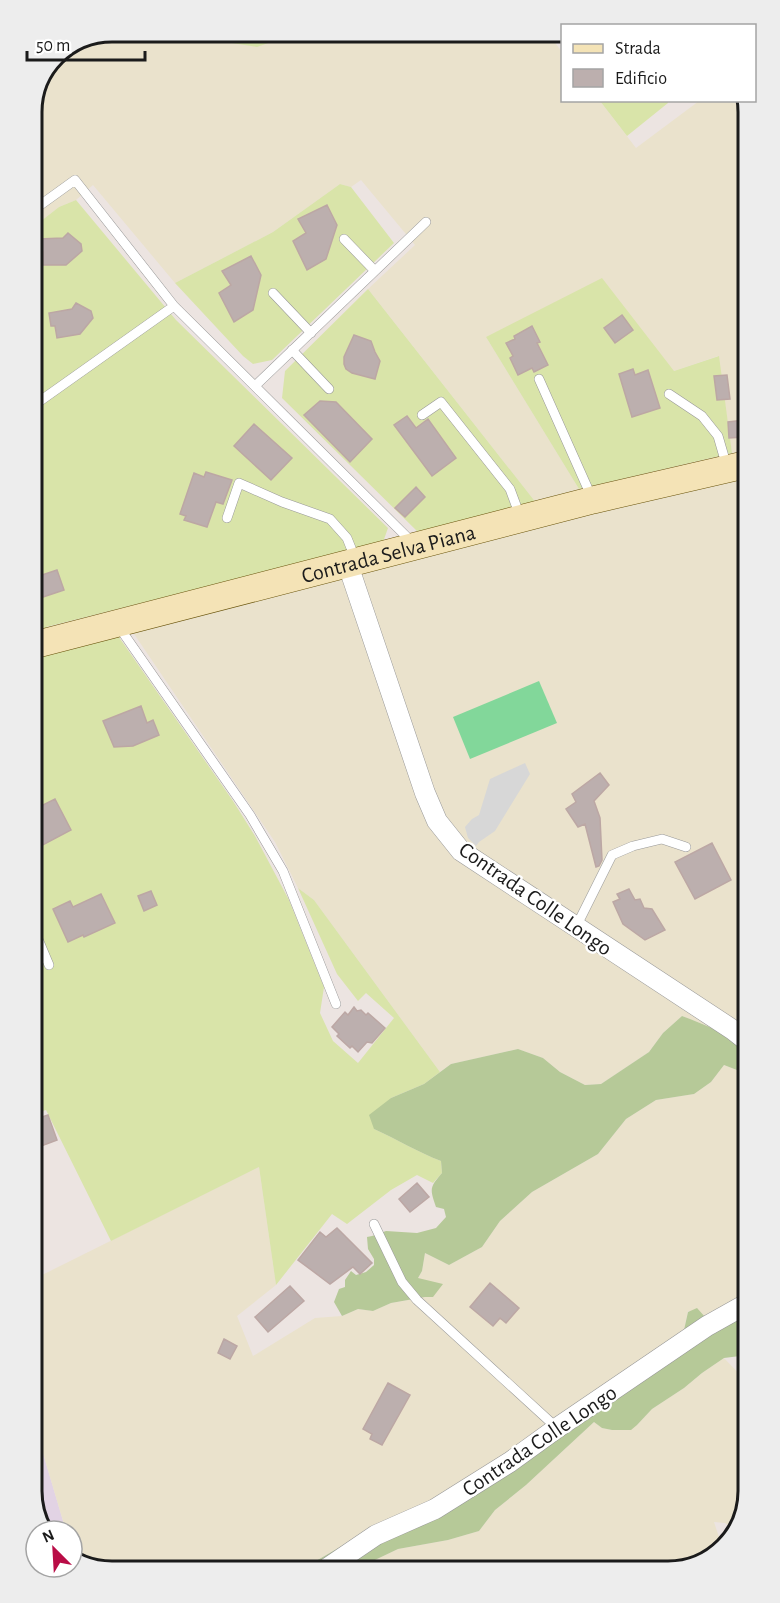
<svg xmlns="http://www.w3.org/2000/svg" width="780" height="1603" viewBox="0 0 780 1603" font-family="'Alegreya Sans',sans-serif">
	<rect width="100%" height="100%" fill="#ece4e1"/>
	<path fill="#e2d3e4" d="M 37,1433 L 66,1531 L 45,1531 L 37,1522 Z"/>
	<path fill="#eae2cc" d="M 112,32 L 226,32 L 233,43 L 285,37 L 294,32 L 547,32 L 562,52 L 562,100 L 600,101 L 636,148 L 699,101 L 743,101 L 744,451 L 732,453 L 718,356 L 674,371 L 486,337 L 579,489 L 537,504 L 368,289 L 415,245 L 361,180 L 351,187 L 340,184 L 273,232 L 175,283 L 93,185 L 76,200 L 59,207 L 32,228 L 32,107 L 55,55 Z
		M 744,476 L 747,1050 L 736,1040 L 710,1027 L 682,1016 L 663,1033 L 649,1052 L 601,1084 L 585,1085 L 560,1072 L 543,1058 L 518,1049 L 451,1064 L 440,1072 L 314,900 L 298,888 L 275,842 L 130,628 Z
		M 724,1065 L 741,1072 L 747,1069 L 748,1292 L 706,1318 L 702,1314 L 688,1311 L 684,1330 L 498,1460 L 440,1497 L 329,1553 L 302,1569 L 106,1571 L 74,1559 L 72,1552 L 72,1531 L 66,1531 L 37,1433 L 36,1278 L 259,1167 L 276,1285 L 237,1316 L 253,1356 L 315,1318 L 342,1316 L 358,1309 L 373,1311 L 391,1303 L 425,1297 L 433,1297 L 418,1278 L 422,1271 L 425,1253 L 449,1265 L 482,1247 L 500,1221 L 532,1192 L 598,1154 L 626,1119 L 656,1100 L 694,1094 L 711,1082 Z
		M 724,1358 L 748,1383 L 748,1492 L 736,1531 L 725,1523 L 714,1522 L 722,1546 L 699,1566 L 356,1569 L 398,1549 L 448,1540 L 479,1531 L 495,1510 L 526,1485 L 594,1422 L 602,1428 L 612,1430 L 637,1425 L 652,1409 L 684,1388 L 702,1373 Z"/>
	<path fill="#d9e4a9" d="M 226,32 L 294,32 L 285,37 L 257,47 L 232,43 Z
		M 600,101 L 668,101 L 668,103 L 627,136 Z
		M 340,184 L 351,187 L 394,243 L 272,360 L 253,364 L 243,356 L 175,283 L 273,232 Z
		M 76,200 L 176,320 L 388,528 L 383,542 L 46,627 L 47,632 L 34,635 L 32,228 L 59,207 Z
		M 602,278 L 674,371 L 719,356 L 732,453 L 579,489 L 486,337 Z
		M 368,289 L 537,504 L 419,533 L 282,398 L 285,371 Z
		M 114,630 L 233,801 L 255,836 L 289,900 L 324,987 L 320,1013 L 333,1041 L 358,1063 L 394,1018 L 366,993 L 358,1001 L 337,974 L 298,888 L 314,900 L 440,1072 L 424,1084 L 391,1098 L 374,1129 C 397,1139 417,1152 441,1161 L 442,1173 L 433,1183 L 417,1175 L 391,1190 L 347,1224 L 332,1214 L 276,1285 L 259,1167 L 111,1241 L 46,1110 L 36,1113 L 34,655 Z"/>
	<path fill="#b6c998" d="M 682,1016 C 705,1025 728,1033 747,1050 L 747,1069 L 742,1072 L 724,1065 L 711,1082 L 694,1094 L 656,1100 L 626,1119 L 598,1154 L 532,1192 L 500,1221 L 482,1247 L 449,1265 L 425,1253 L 422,1271 L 418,1278 L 443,1284 L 433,1297 L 425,1297 L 391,1303 L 373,1311 L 358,1309 L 342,1316 L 334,1302 L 339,1289 L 345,1287 L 345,1280 L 351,1271 L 356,1275 L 366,1272 L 374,1265 L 374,1259 L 368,1249 L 367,1237 L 372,1236 L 386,1231 L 417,1233 L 436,1228 L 446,1217 L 444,1209 L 436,1207 C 430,1189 429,1188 442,1173 L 441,1161 C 417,1152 397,1139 374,1129 L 369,1115 L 391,1098 L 424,1084 L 451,1064 L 518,1049 L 543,1058 L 560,1072 L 585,1085 L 601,1084 L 649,1052 L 663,1033 Z
		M 748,1292 L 748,1355 L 724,1358 L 702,1373 L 684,1388 L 652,1409 L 637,1425 L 631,1430 L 612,1430 L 602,1428 L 594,1422 L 526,1485 L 495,1510 L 479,1531 L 448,1540 L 398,1549 L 356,1569 L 302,1569 L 378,1525 L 440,1497 L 498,1460 L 684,1330 L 688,1312 L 697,1308 L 706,1318 Z"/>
	<path fill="#82d79a" d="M 539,681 L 557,723 L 470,759 L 453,717 Z"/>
	<path fill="#d7d7d7" d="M 525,763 L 530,774 L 495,831 L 479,842 L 476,846 L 468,838 L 465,827 L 472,819 L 479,815 L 490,779 Z"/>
	<path fill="#bcafae" stroke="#bca7a4" stroke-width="1.5" d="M 327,205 L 337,225 L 326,259 L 307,270 L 293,241 L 306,233 L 298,219 Z
		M 68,233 L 81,244 L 82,251 L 66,265 L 43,265 L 43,252 L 39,252 L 39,239 L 63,238 Z
		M 251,256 L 261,275 L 253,310 L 234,322 L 219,293 L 231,285 L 222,271 Z
		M 76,303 L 91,311 L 93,318 L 80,334 L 57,338 L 55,326 L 51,326 L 49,313 L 72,309 Z
		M 622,315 L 633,330 L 615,343 L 604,328 Z
		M 532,326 L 540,342 L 537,343 L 548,365 L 534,372 L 532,368 L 518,375 L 510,358 L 513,356 L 506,343 L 515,339 L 514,336 Z
		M 354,335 L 371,341 L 375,352 L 380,361 L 375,379 L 352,373 L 346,369 L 344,364 L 344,357 Z
		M 633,369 L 635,375 L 648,370 L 660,408 L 632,417 L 619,374 Z
		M 727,375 L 730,399 L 717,400 L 714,376 Z
		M 320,401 L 336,402 L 372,439 L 350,462 L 304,415 Z
		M 407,416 L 416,428 L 428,419 L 456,458 L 432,476 L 394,425 Z
		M 744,420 L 744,437 L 729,438 L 728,422 Z
		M 254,424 L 292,458 L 271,480 L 234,446 Z
		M 206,472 L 232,480 L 223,504 L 216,502 L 207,527 L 184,520 L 186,516 L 180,514 L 194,473 L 204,477 Z
		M 416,487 L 425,497 L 405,517 L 395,508 Z
		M 57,570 L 64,590 L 43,597 L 36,577 Z
		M 141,706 L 147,723 L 153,720 L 159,735 L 133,746 L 114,747 L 103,721 Z
		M 600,773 L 609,785 L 594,801 L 600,818 L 602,860 L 599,866 L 596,867 L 585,824 L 578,827 L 566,809 L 576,802 L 572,794 Z
		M 55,799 L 71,830 L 35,849 L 35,809 Z
		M 712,843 L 731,880 L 695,899 L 675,862 Z
		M 629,889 L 635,900 L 640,899 L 644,908 L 652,909 L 665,930 L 645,940 L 623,924 L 613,902 L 620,899 L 617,894 Z
		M 151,891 L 157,905 L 144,911 L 138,896 Z
		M 101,894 L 115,923 L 84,937 L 83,935 L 68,942 L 53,909 L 70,901 L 73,907 Z
		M 354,1007 L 357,1011 L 361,1010 L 366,1015 L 368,1013 L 385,1028 L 372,1043 L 367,1042 L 358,1052 L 352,1046 L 350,1048 L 337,1036 L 339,1034 L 332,1027 L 345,1012 L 348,1015 Z
		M 48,1115 L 57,1140 L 36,1148 L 36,1119 Z
		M 417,1183 L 429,1197 L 410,1212 L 399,1199 Z
		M 337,1228 L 372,1263 L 360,1274 L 353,1267 L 330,1284 L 298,1260 L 320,1232 L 326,1237 Z
		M 490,1283 L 519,1308 L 506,1323 L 500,1318 L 493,1326 L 470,1307 Z
		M 290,1286 L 304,1301 L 268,1332 L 255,1317 Z
		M 224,1339 L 237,1346 L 230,1359 L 218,1353 Z
		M 388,1383 L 410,1395 L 382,1445 L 370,1439 L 372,1434 L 363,1429 Z"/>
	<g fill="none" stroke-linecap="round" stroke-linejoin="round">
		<g stroke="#989898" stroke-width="10">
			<path id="lane" d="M 32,211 L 75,180 L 174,306 L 413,543
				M 344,239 L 375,271
				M 273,293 L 311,333
				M 292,350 L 329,389
				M 539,379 L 592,498
				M 255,386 L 426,222
				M 669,394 L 702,416 L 718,436 L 727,467
				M 33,406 L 174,306
				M 422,415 L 441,402 L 510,489 L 520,516
				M 227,518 L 239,483 L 282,502 L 330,519 L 347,538 L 355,558
				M 119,627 L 250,815 L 283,871 L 336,1004
				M 576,927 L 612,855 L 633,846 L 662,839 L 686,847
				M 35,932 L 49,965
				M 374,1224 L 402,1282 L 417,1300 L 557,1428"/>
		</g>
		<g stroke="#989898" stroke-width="21">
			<path id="street" d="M 347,562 L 425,793 L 437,821 L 461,851 L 733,1030 L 747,1041
				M 326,1569 L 376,1535 L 435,1509 L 510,1462 L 557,1428 L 707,1326 L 748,1303"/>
		</g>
		<g stroke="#68530b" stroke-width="28">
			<g id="secondary">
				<path id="s1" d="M 34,645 L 593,500 L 744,465"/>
			</g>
		</g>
		<use href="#lane" stroke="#fff" stroke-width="9"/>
		<use href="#street" stroke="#fff" stroke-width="20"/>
		<use href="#secondary" stroke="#f4e3b6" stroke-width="27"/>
	</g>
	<g text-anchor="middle" stroke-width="4.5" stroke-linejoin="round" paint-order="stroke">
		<g font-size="22" fill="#1b1b1b" stroke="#fff">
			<text dy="8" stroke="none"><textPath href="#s1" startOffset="366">Contrada Selva Piana</textPath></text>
			<text transform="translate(536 898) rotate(35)" y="8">Contrada Colle Longo</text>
			<text transform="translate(539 1440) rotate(-34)" y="8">Contrada Colle Longo</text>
		</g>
	</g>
	<path d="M0 0H780V1603H0ZM112 42H668A70 70 0 0 1 738 112V1491A70 70 0 0 1 668 1561H112A70 70 0 0 1 42 1491V112A70 70 0 0 1 112 42Z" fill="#ededed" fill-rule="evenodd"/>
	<path fill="none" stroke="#1b1b1b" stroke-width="3" d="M112 42H668A70 70 0 0 1 738 112V1491A70 70 0 0 1 668 1561H112A70 70 0 0 1 42 1491V112A70 70 0 0 1 112 42Z"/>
	<rect x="561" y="24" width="195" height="78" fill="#ffffff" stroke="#a4a4a4" stroke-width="1.5"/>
	<rect x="573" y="44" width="30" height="9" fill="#f4e3b6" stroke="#a4a4a4" stroke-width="1.5"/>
	<text x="615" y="54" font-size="18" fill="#1b1b1b">Strada</text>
	<rect x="573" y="69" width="30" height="18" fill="#bcafae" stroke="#a4a4a4" stroke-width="1.5"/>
	<text x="615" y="84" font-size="18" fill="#1b1b1b">Edificio</text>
	<g transform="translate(54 1549) rotate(336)"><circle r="28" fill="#ffffff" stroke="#a4a4a4" stroke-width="1.5"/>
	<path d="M0-4.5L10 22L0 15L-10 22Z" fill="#b90c46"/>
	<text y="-9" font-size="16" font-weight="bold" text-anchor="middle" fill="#1b1b1b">N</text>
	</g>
	<path d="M27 51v9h118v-9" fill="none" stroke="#1b1b1b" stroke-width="3"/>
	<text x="36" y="51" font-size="18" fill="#1b1b1b" stroke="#ffffff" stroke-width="4.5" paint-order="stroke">50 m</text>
</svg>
